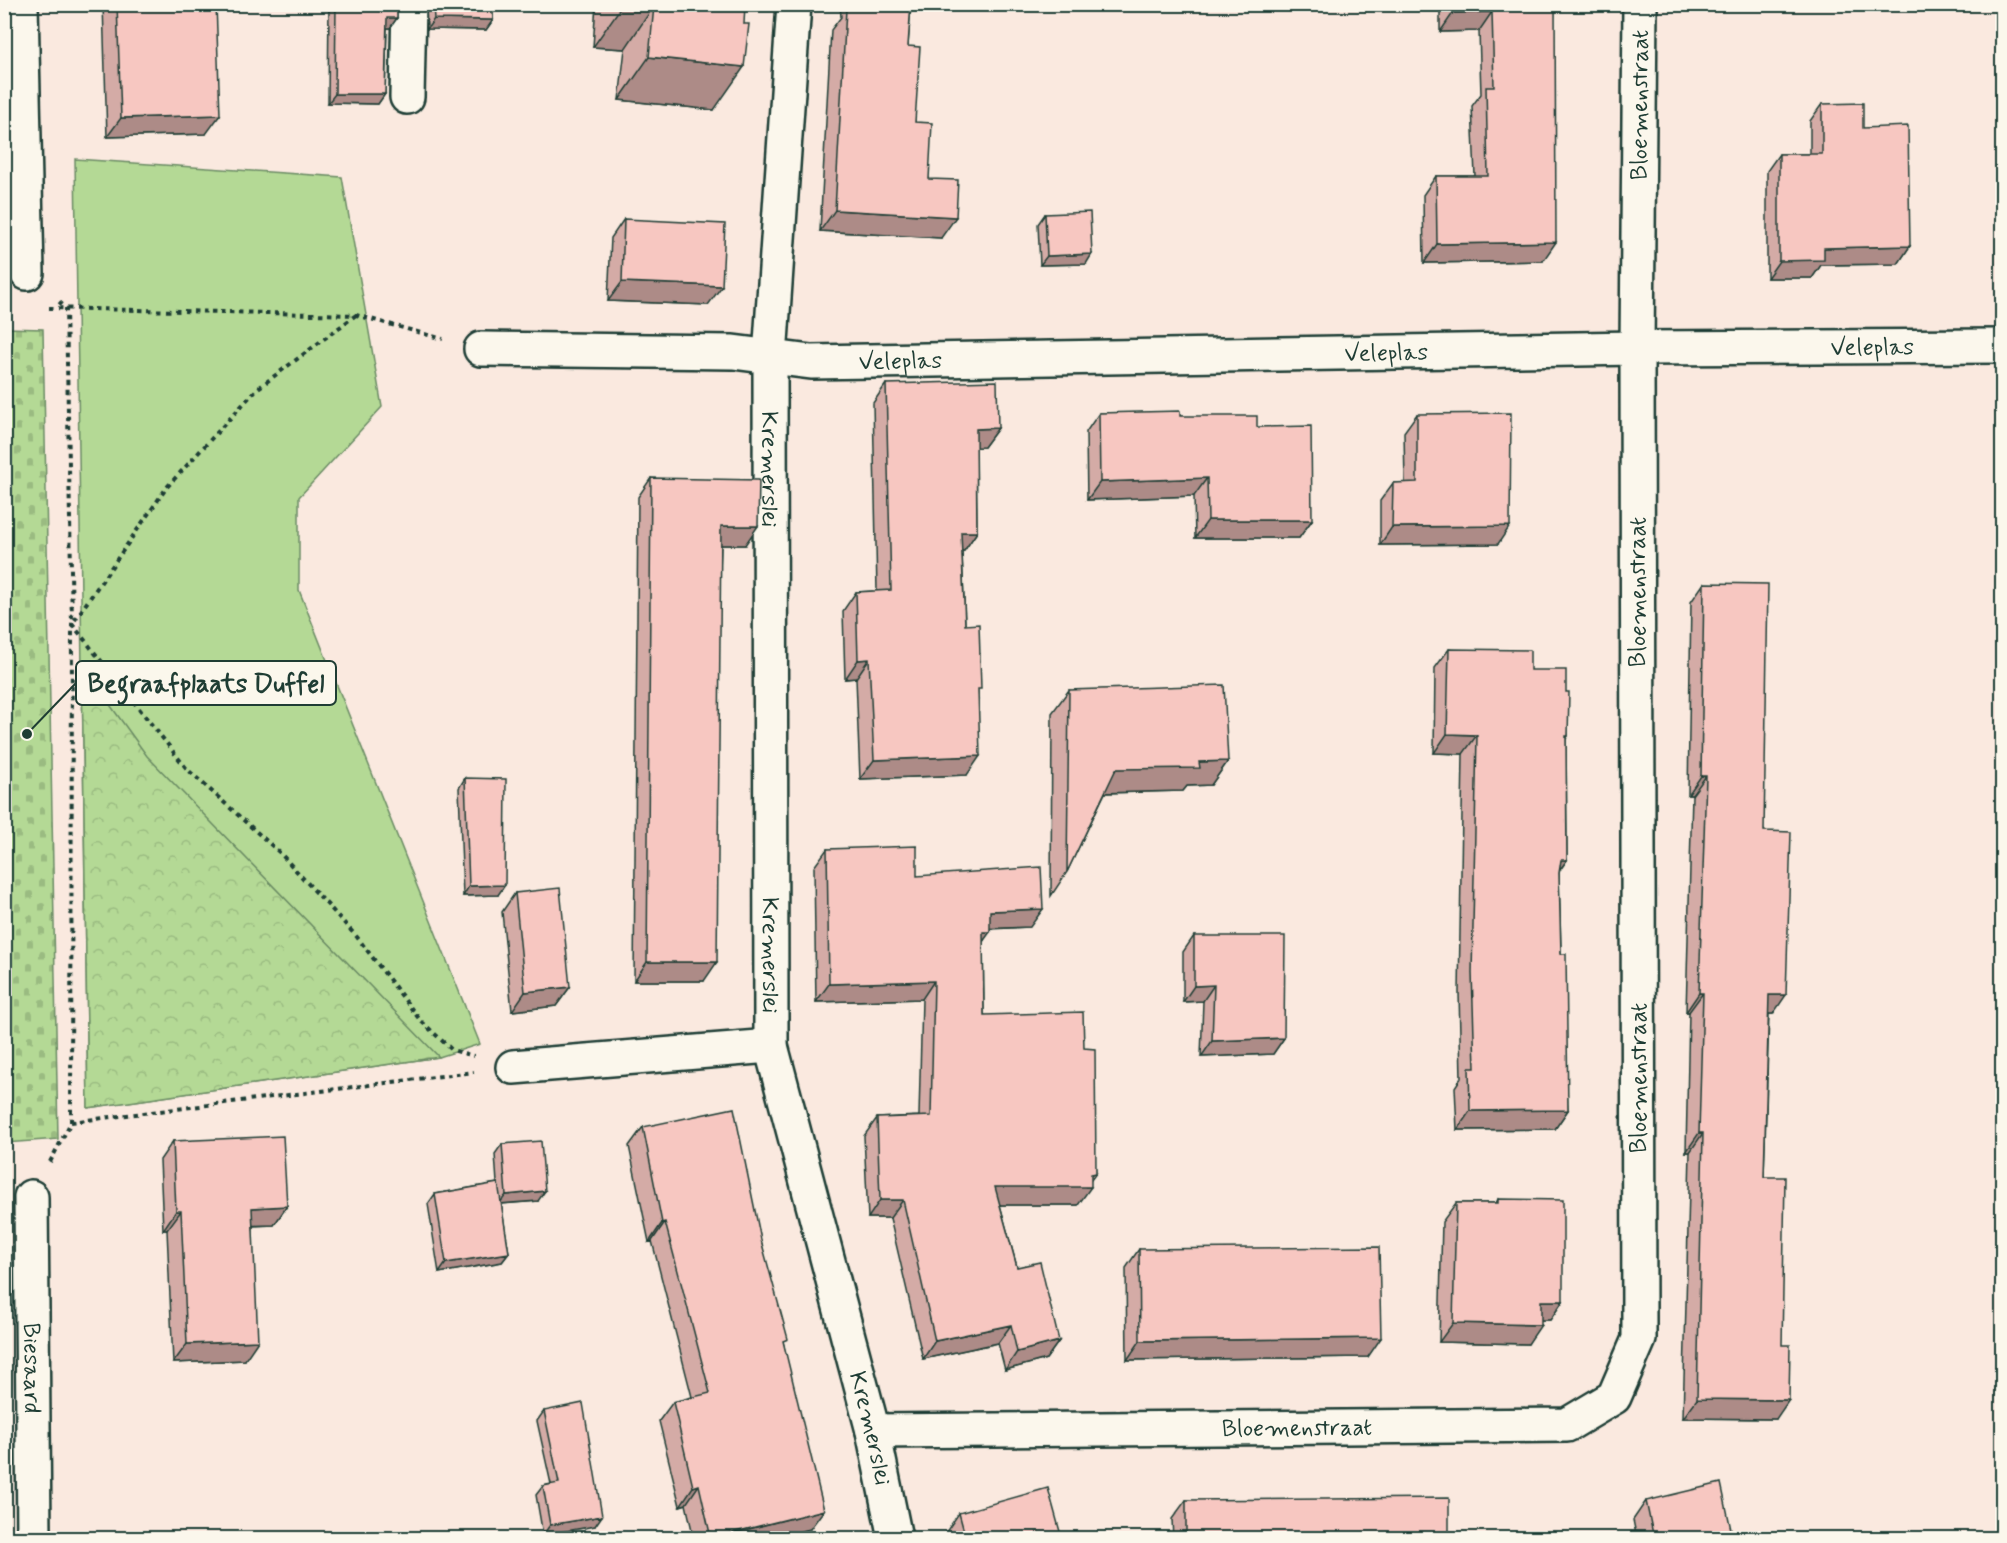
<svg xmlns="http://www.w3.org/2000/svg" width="2007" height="1543" viewBox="0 0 2007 1543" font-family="Mynerve,sans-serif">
	<defs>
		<pattern id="forest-crowns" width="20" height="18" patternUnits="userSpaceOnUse" patternTransform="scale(1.5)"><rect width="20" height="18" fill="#b4d995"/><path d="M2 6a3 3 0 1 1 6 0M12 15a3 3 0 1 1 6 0" fill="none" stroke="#9abb81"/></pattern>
		<pattern id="cemetery-stones" width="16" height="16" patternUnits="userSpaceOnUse" patternTransform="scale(1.5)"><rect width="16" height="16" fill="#b4d995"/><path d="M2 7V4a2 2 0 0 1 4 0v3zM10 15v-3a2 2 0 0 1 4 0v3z" fill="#9abb81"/></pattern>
	</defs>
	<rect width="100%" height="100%" fill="#fae9df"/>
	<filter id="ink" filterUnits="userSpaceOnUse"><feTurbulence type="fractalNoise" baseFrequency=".0167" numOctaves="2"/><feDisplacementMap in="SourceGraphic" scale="12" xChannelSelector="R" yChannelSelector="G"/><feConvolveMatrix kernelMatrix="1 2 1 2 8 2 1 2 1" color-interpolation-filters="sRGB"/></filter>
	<g filter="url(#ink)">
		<path fill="#b4d995" stroke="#6a8b64" stroke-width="1.5" d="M 75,159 L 342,177 L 382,407 L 299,497 L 299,590 L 480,1044 L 439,1057 L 88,1108 Z"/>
		<path fill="url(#forest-crowns)" stroke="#6a8b64" stroke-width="1.5" d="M 82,666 L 147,756 L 439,1057 L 88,1108 Z"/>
		<path fill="url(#cemetery-stones)" stroke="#6a8b64" stroke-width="1.5" d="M 5,328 L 43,329 L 58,1139 L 5,1143 Z"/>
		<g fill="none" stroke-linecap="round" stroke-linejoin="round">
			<g stroke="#1f3d34" stroke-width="38">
				<g id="minor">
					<path d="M 21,4 L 27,273"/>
					<path id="s1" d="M 794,4 L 770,357 L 771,1046 L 873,1431 L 895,1538"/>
					<path d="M 407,97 L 409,4"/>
					<path id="s2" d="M 481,349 L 733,352 L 811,362 L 1637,348 L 2002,346"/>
					<path d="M 513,1067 L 771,1046"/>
					<path id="s3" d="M 31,1197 L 34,1538"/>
					<path id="s4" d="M 873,1431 L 1567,1425 L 1614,1397 L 1639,1339 L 1637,348 L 1640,4"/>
				</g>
			</g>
			<path stroke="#1f3d34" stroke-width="4" stroke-dasharray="4.5 4.5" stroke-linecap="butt" d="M 49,308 L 356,315 L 443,339
				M 356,315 L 257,389 L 167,487 L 72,624 L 187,769 L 280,853 L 357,937 L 420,1020 L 452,1050 L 474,1056
				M 71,1122 L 474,1072
				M 50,1162 L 71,1122 L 72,624 L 66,308 L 57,300"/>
			<use href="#minor" stroke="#fbf7ec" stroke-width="33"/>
		</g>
		<path fill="#d4aba6" stroke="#1f3d34" stroke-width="1.5" d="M 103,4 L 216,4 L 206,134 L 107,137 Z
			M 329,4 L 397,4 L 397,18 L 390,28 L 387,28 L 385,94 L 378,104 L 328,103 Z
			M 426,4 L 493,4 L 493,20 L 486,30 L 427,29 Z
			M 596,4 L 745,4 L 714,110 L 619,100 L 625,49 L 593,47 Z
			M 840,4 L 911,4 L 908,46 L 915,122 L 929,179 L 941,238 L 820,231 L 831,30 L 841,17 Z
			M 1440,4 L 1555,4 L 1543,261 L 1424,263 L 1423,195 L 1436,176 L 1475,176 L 1472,106 L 1481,94 L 1479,31 L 1440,32 Z
			M 1822,104 L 1863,128 L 1910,246 L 1898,264 L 1821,265 L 1812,278 L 1767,278 L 1767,171 L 1779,154 L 1810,154 L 1810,121 Z
			M 1045,214 L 1086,264 L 1040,265 L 1038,224 Z
			M 624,219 L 708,305 L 608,301 L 611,238 Z
			M 886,384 L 998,428 L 984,447 L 976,447 L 977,532 L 964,551 L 962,551 L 965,625 L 978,692 L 967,775 L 860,779 L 856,678 L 845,679 L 843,611 L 856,592 L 877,591 L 873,403 Z
			M 1099,413 L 1180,416 L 1257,427 L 1312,520 L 1299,538 L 1195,538 L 1194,496 L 1087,500 L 1086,432 Z
			M 1417,414 L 1498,544 L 1380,545 L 1380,501 L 1393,483 L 1405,483 L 1404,432 Z
			M 651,478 L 745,545 L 721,545 L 704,981 L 634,981 L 638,497 Z
			M 1704,583 L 1764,831 L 1773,1014 L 1769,1014 L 1764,1177 L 1776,1419 L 1683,1418 L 1690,1152 L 1686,1152 L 1689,1012 L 1686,1012 L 1692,795 L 1688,795 L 1691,602 Z
			M 1449,649 L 1530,670 L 1566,692 L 1568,736 L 1566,739 L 1567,860 L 1560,870 L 1559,873 L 1561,954 L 1568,1110 L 1555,1129 L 1457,1130 L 1455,1087 L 1461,1078 L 1459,992 L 1463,754 L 1434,753 L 1435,668 Z
			M 1069,690 L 1228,761 L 1211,785 L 1187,786 L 1183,791 L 1105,793 L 1067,872 L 1051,896 L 1052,713 Z
			M 465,778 L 498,895 L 463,896 L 459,788 Z
			M 827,849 L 917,876 L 1030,927 L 990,929 L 983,942 L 984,1015 L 1084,1048 L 1096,1173 L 1091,1179 L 1078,1205 L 1000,1205 L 1017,1267 L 1059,1341 L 1046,1359 L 1005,1370 L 998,1343 L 923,1359 L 890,1218 L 868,1218 L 864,1136 L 877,1118 L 919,1116 L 922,999 L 816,1002 L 814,867 Z
			M 515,893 L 570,987 L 556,1006 L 512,1011 L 502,912 Z
			M 1194,936 L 1284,1038 L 1273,1054 L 1201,1057 L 1203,1001 L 1183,1002 L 1183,952 Z
			M 643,1127 L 761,1240 L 784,1346 L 810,1529 L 770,1539 L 694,1539 L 686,1504 L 680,1506 L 659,1421 L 673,1402 L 692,1397 L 652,1241 L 649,1242 L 629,1146 Z
			M 173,1141 L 287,1206 L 274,1225 L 253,1226 L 245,1360 L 173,1363 L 167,1230 L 163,1230 L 160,1160 Z
			M 502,1144 L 538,1201 L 501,1204 L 509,1253 L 502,1262 L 439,1273 L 428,1204 L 435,1194 L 497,1183 L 495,1154 Z
			M 1498,1199 L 1563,1301 L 1550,1320 L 1541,1320 L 1528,1344 L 1439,1342 L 1442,1222 L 1456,1203 L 1496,1203 Z
			M 1139,1249 L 1368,1357 L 1127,1360 L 1126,1268 Z
			M 544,1411 L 595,1526 L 543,1535 L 536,1495 L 543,1486 L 551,1484 L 537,1421 Z
			M 1186,1500 L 1449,1539 L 1173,1539 L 1172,1519 Z
			M 1646,1501 L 1733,1539 L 1637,1539 L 1633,1520 Z
			M 959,1513 L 1062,1539 L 947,1539 L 946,1532 Z"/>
		<path fill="#ad8b87" stroke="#1f3d34" stroke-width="1.5" d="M 623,4 L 654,6 L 625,49 L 593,47 Z
			M 1492,12 L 1479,31 L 1440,32 L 1453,13 Z
			M 387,18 L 397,18 L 390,28 L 380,28 Z
			M 434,19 L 493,20 L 486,30 L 427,29 Z
			M 649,57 L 744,67 L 714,110 L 619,100 Z
			M 335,94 L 385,94 L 378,104 L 328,103 Z
			M 220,115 L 206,134 L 107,137 L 121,118 Z
			M 835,210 L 956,217 L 941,238 L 820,231 Z
			M 1556,242 L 1543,261 L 1424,263 L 1437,244 Z
			M 1910,246 L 1898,264 L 1821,265 L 1812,278 L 1767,278 L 1779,261 L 1824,248 Z
			M 1092,254 L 1086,264 L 1040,265 L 1047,256 Z
			M 622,282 L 722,286 L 708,305 L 608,301 Z
			M 998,428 L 984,447 L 962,448 L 976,429 Z
			M 1207,478 L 1194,496 L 1087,500 L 1100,482 Z
			M 1208,520 L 1312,520 L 1299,538 L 1195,538 Z
			M 721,526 L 758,526 L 745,545 L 708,545 Z
			M 1510,526 L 1498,544 L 1380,545 L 1392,527 Z
			M 961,532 L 977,532 L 964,551 L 948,551 Z
			M 869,659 L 856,678 L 845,679 L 858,660 Z
			M 1447,734 L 1477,735 L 1463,754 L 1434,753 Z
			M 980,756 L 967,775 L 860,779 L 874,760 Z
			M 1228,761 L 1211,785 L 1187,786 L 1183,791 L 1099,793 L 1116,769 L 1199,762 Z
			M 1701,776 L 1706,776 L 1692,795 L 1688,795 Z
			M 1561,860 L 1567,860 L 1553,879 Z
			M 505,885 L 498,895 L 463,896 L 469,886 Z
			M 1043,909 L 1030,927 L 977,929 L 990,911 Z
			M 983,932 L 990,932 L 977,950 Z
			M 647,962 L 717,962 L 704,981 L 634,981 Z
			M 934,981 L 922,999 L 816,1002 L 829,984 Z
			M 1214,985 L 1203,1001 L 1183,1002 L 1194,986 Z
			M 570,987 L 556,1006 L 512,1011 L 525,992 Z
			M 1699,993 L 1703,993 L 1689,1012 L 1686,1012 Z
			M 1769,995 L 1786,995 L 1773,1014 L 1756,1014 Z
			M 1284,1038 L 1273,1054 L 1201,1057 L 1212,1041 Z
			M 1568,1110 L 1555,1129 L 1457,1130 L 1470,1111 Z
			M 1699,1133 L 1703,1133 L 1690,1152 L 1686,1152 Z
			M 1096,1173 L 1086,1187 L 1091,1187 L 1078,1205 L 982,1205 L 995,1187 Z
			M 545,1191 L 538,1201 L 499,1204 L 506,1195 Z
			M 880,1200 L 903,1200 L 890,1218 L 868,1218 Z
			M 287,1206 L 274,1225 L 238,1226 L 252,1208 Z
			M 176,1211 L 181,1211 L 167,1230 L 163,1230 Z
			M 665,1222 L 652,1241 L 649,1242 L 662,1223 Z
			M 509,1253 L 502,1262 L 439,1273 L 446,1263 Z
			M 1541,1301 L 1563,1301 L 1550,1320 L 1528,1320 Z
			M 1453,1323 L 1541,1325 L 1528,1344 L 1439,1342 Z
			M 1011,1325 L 998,1343 L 923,1359 L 935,1341 Z
			M 1381,1338 L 1368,1357 L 1127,1360 L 1140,1341 Z
			M 258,1341 L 245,1360 L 173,1363 L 187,1344 Z
			M 1059,1341 L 1046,1359 L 1005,1370 L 1017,1352 Z
			M 1697,1399 L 1789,1400 L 1776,1419 L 1683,1418 Z
			M 699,1485 L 686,1504 L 680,1506 L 693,1487 Z
			M 824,1510 L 810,1529 L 770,1539 L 710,1539 Z
			M 602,1516 L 595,1526 L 543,1535 L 550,1525 Z"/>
		<path fill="#f7c7c1" stroke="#1f3d34" stroke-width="1.5" d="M 117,4 L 216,4 L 220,115 L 121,118 Z
			M 336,4 L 397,4 L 397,18 L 387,18 L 385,94 L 335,94 Z
			M 433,4 L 493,4 L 493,20 L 434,19 Z
			M 623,4 L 745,4 L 744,24 L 749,24 L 744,67 L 649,57 L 654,6 Z
			M 856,4 L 911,4 L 908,46 L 920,47 L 915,122 L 932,123 L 929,179 L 958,180 L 956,217 L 835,210 L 846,9 L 856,9 Z
			M 1453,4 L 1555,4 L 1556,242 L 1437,244 L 1436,176 L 1488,176 L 1486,87 L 1494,87 L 1492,12 L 1453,13 Z
			M 1863,103 L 1863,128 L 1908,126 L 1910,246 L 1824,248 L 1824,260 L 1779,261 L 1779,154 L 1822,154 L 1822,104 Z
			M 1090,212 L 1092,254 L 1047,256 L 1045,214 Z
			M 624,219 L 725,224 L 722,286 L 622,282 Z
			M 997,381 L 998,428 L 976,429 L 977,532 L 961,532 L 965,625 L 979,624 L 981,689 L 978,689 L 980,756 L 874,760 L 869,659 L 858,660 L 856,592 L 891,590 L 886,384 Z
			M 1180,411 L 1180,416 L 1257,416 L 1257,427 L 1311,426 L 1312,520 L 1208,520 L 1207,478 L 1100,482 L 1099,413 Z
			M 1511,413 L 1510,526 L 1392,527 L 1393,483 L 1417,482 L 1417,414 Z
			M 651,478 L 759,480 L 758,526 L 721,526 L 717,962 L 647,962 Z
			M 1704,583 L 1768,584 L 1764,831 L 1791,832 L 1786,995 L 1769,995 L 1764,1177 L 1785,1177 L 1782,1345 L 1790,1345 L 1789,1400 L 1697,1399 L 1703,1133 L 1699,1133 L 1703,993 L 1699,993 L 1706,776 L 1701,776 Z
			M 1449,649 L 1530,650 L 1530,670 L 1566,670 L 1566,692 L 1569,692 L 1568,736 L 1566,736 L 1567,860 L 1561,860 L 1559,873 L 1561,954 L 1566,954 L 1568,1110 L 1470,1111 L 1469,1068 L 1475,1068 L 1472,973 L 1477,735 L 1447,734 Z
			M 1224,685 L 1228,761 L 1199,762 L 1200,768 L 1116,769 L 1067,872 L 1069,690 Z
			M 465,778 L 506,779 L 505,885 L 469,886 Z
			M 917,846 L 917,876 L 1041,867 L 1043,909 L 990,911 L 990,932 L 983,932 L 984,1015 L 1083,1012 L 1084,1048 L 1095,1049 L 1096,1173 L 1091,1174 L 1091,1187 L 995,1187 L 1017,1267 L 1040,1262 L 1059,1341 L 1017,1352 L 1011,1325 L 935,1341 L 903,1200 L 880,1200 L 877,1118 L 931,1116 L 934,981 L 829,984 L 827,849 Z
			M 560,888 L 570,987 L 525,992 L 515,893 Z
			M 1194,936 L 1285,936 L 1284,1038 L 1212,1041 L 1214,985 L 1194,986 Z
			M 734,1108 L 761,1240 L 788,1339 L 783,1341 L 824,1510 L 711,1538 L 699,1485 L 693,1487 L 673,1402 L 710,1393 L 665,1222 L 662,1223 L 643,1127 Z
			M 283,1136 L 287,1206 L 252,1208 L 258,1341 L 187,1344 L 181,1211 L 176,1211 L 173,1141 Z
			M 541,1141 L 545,1191 L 506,1195 L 502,1144 Z
			M 498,1183 L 509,1253 L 446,1263 L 435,1194 Z
			M 1498,1199 L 1563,1200 L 1563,1301 L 1541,1301 L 1541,1325 L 1453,1323 L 1456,1203 L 1498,1203 Z
			M 1379,1247 L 1381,1338 L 1140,1341 L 1139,1249 Z
			M 583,1403 L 602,1516 L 550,1525 L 543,1486 L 559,1483 L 544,1411 Z
			M 1721,1483 L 1733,1539 L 1654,1539 L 1646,1501 Z
			M 1048,1488 L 1062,1539 L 966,1539 L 959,1513 Z
			M 1449,1498 L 1449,1539 L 1186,1539 L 1186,1500 Z"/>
	</g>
	<g text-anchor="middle" stroke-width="4.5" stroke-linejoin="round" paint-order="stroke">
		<g font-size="24" fill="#1f3d34" stroke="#fbf7ec">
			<text dy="8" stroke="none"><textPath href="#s4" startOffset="2046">Bloemenstraat</textPath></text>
			<text dy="8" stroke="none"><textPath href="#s2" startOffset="1392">Veleplas</textPath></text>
			<text dy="8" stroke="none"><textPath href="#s2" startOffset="906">Veleplas</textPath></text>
			<text dy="8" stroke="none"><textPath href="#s2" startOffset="420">Veleplas</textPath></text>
			<text dy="8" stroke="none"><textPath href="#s1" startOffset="466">Kremerslei</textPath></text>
			<text transform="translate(1637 592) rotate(-90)" y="8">Bloemenstraat</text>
			<text dy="8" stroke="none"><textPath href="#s1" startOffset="952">Kremerslei</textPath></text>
			<text transform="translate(1638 1078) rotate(-90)" y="8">Bloemenstraat</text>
			<text dy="8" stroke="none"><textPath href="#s3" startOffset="171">Biesaard</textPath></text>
			<text dy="8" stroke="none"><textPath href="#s4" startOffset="424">Bloemenstraat</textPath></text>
			<text dy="8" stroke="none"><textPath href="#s1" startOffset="1438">Kremerslei</textPath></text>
		</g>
	</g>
	<path fill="none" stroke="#1f3d34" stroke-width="2" d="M27 734L76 683"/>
	<circle fill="#1f3d34" stroke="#fbf7ec" stroke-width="2" cx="27" cy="734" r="6"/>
	<rect fill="#fbf7ec" stroke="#1f3d34" stroke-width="2" x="76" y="661" width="260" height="44" rx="6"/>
	<g font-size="26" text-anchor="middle" font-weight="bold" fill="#1f3d34">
		<text x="206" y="692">Begraafplaats Duffel</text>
	</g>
	<rect width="2007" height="1543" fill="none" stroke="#fbf7ec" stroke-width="24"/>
	<rect x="12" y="12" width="1983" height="1519" fill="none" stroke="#1f3d34" stroke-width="2" filter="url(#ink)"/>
</svg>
